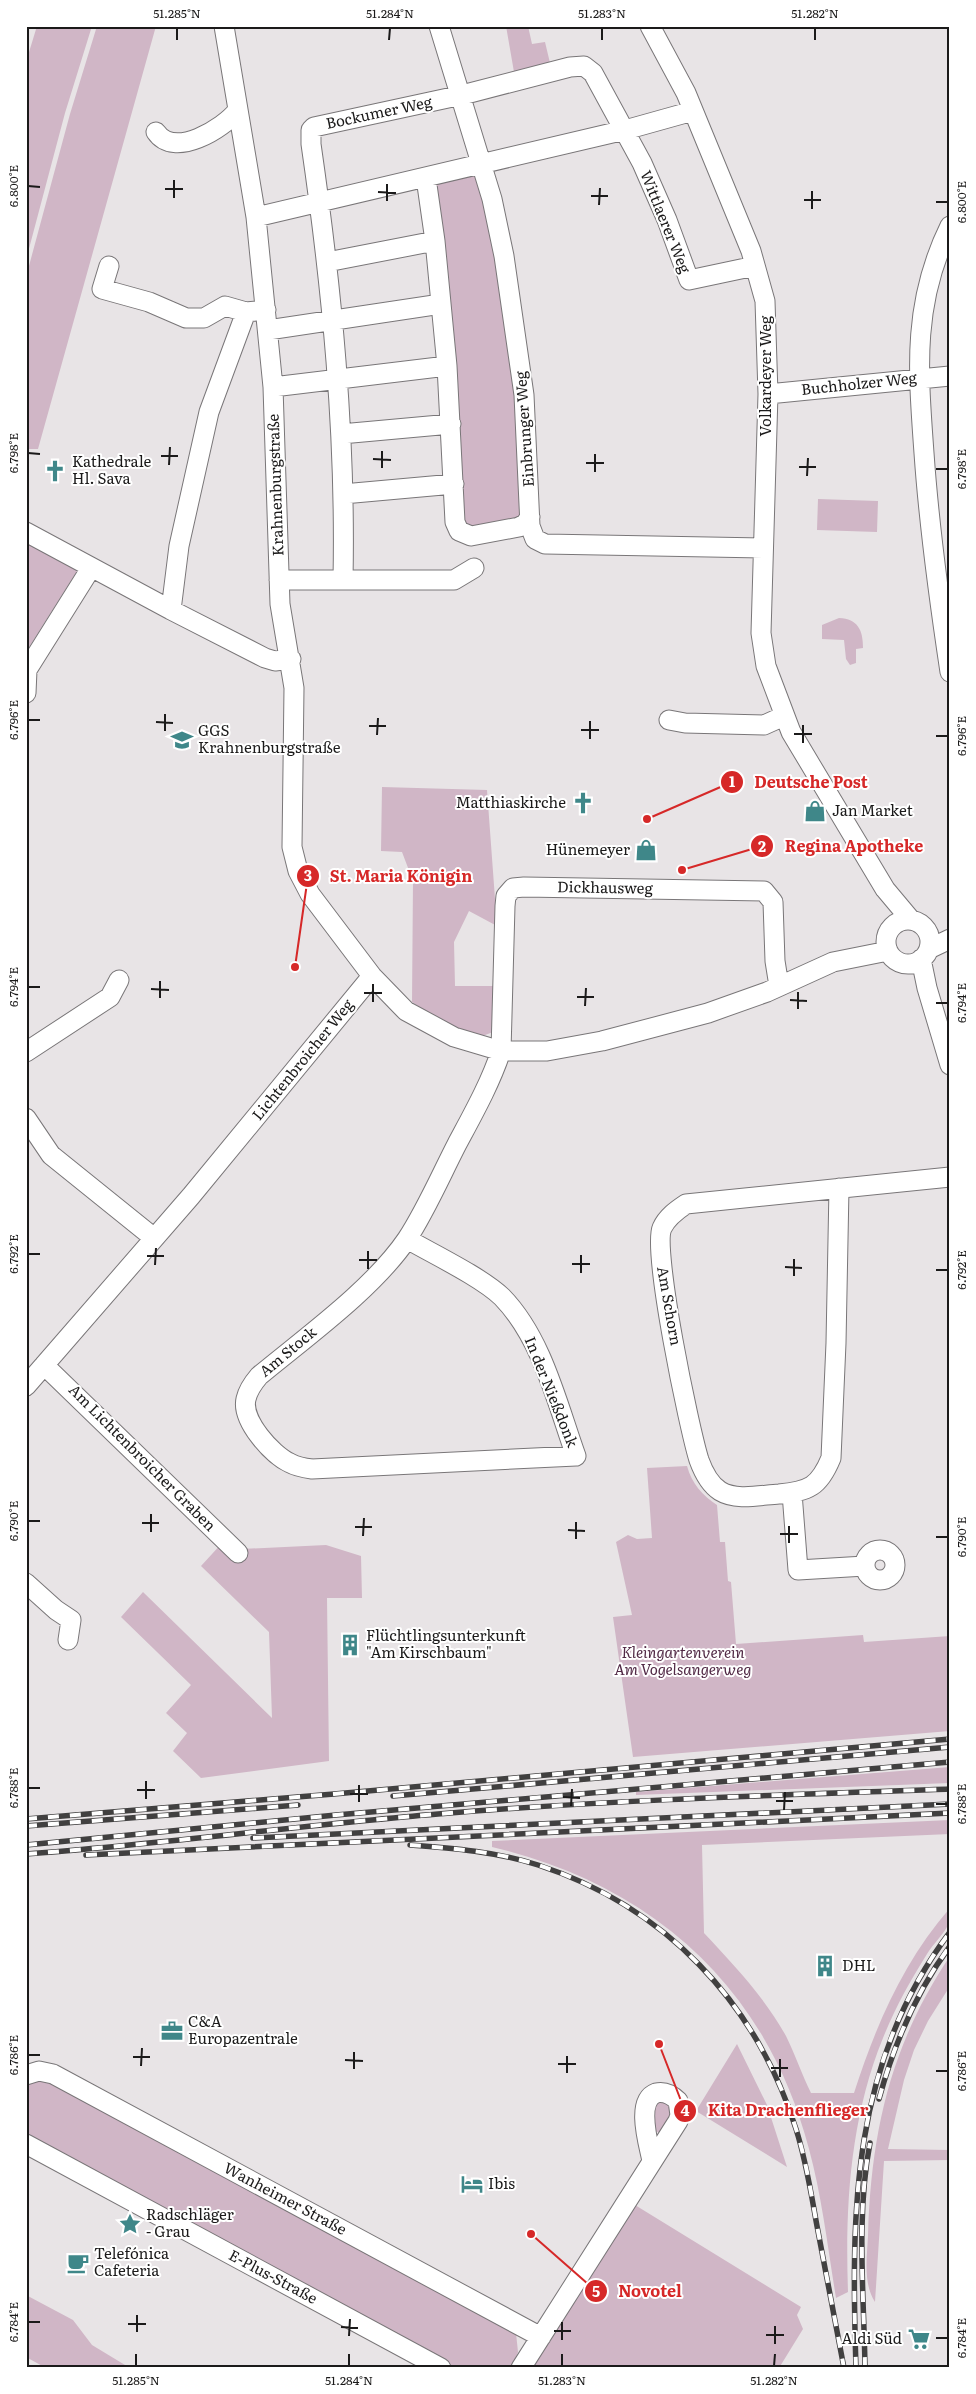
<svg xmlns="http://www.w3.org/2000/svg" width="976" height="2394" viewBox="0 0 976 2394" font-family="Literata,serif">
	<rect width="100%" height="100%" fill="#e8e4e6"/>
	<path fill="#d0b6c6" d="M 37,26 L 92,26 L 65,113 L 26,260 L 26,62 Z
		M 97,26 L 156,26 L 38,449 L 26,449 L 26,277 L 70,114 Z
		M 506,26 L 528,26 L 532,44 L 545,42 L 550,63 L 514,72 Z
		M 475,169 L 494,205 L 531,515 L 463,534 L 435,178 Z
		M 818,499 L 878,501 L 877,532 L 817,530 Z
		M 26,542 L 79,568 L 26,652 Z
		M 839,618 C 858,619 863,630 863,648 L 856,649 L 856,663 L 850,665 L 846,659 L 844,640 L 822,639 L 822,625 Z
		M 382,787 L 487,790 L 497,926 L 469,911 L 454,942 L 455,986 L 497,986 L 493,1032 L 480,1037 L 444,1023 L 412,1002 L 413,881 L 402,852 L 381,851 Z
		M 687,1466 C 692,1484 702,1495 717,1505 L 720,1542 L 725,1542 L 728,1581 L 731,1582 L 736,1644 L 863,1635 L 864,1642 L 950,1636 L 950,1731 L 633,1757 L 613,1617 L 632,1615 L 616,1542 L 628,1535 L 637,1539 L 652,1538 L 647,1468 Z
		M 223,1542 L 241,1549 L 326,1545 L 361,1556 L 362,1598 L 327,1598 L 329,1761 L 201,1778 L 173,1751 L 187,1733 L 166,1713 L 191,1685 L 121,1617 L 143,1592 L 272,1718 L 269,1632 L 201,1566 Z
		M 950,1767 L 950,1783 L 636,1795 L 636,1792 Z
		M 950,1820 L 950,1834 L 702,1845 L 704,1933 C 734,1965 765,1998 786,2036 C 795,2054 802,2075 811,2093 L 854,2093 C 876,2025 903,1962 950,1908 C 950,1912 951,1919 949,1923 C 945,1933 933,1944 927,1954 C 910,1981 895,2008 883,2038 C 850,2119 845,2206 848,2292 L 836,2298 C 828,2249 822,2197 809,2149 C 767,1988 653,1885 492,1847 L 492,1841 Z
		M 950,1956 L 950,1986 L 928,2021 L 914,2050 L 904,2080 L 888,2149 L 950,2150 L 950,2160 L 884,2161 L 875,2302 C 863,2284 867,2257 868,2236 C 871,2131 891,2044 950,1956 Z
		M 737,2044 L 767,2105 L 787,2167 L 696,2111 Z
		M 41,2078 L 516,2333 L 518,2352 L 512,2368 L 452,2368 L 26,2139 L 26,2082 Z
		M 665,2100 L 675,2112 L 660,2133 L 653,2130 L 652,2104 Z
		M 635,2205 L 801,2307 L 797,2315 L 803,2329 L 779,2368 L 532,2368 Z
		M 26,2295 L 73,2320 L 92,2345 L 130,2368 L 46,2368 L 26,2357 Z"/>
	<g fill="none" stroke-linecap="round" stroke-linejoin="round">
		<g stroke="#797678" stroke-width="21">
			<path id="minor" d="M 224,26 L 256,217 L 273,387 L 280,604 L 294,688 L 292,847 L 298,871 L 310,894 L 372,976 L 406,1011 L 454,1037 L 501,1051 L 547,1051 L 602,1041 L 708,1013 L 767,992 L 833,962 L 888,951
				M 439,26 L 492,199 L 504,256 L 524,395 L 530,526 L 535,539 L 545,544 L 763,548
				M 650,26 L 686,93 L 751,251 L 765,301 L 768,394 L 761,633 L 766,666 L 791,732 L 885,889 L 911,920
				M 156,132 C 174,159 223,129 238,110
				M 426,178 L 435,241 L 447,366 L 455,522 L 459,531 L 471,536 L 519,527 L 525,524 L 530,517
				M 256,217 L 625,130 L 693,111
				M 950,226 C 912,303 918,370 924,453 C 929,526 939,599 950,672
				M 327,262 L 435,241
				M 109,266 L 102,289 L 149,302 L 186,318 L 204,318 L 225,306 L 246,312
				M 266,310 L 246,312 L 209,412 L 179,546 L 171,610 L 265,658 L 275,661 L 291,659
				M 268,330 L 441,304
				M 273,387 L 447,366
				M 768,394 L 950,376
				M 341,434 L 451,424
				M 343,494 L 454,484
				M 26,532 L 171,610
				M 279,580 L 454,580 L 474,568
				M 343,580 C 346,433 332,289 311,144 L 311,130 L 314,127 L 462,95 L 570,67 L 584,66 L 593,73 L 642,163 L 667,220 L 689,280 L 755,266
				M 26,693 L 27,670 L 91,568
				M 669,720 L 685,723 L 764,725 L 784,716
				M886 942a22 22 0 1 1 44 0a22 22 0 1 1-44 0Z
				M 929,949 L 950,939
				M 921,959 L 927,988 L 950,1065
				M 26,1052 L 110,997 L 119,980
				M 26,1118 L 51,1155 L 154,1238
				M 839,1188 L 836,1343 L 831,1458 C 819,1487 809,1491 779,1494 C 761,1495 736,1501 720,1491 C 709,1484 703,1471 699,1460 C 689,1428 652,1250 662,1228 C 667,1217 677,1210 686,1204 L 950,1177
				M 407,1239 C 433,1254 481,1277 502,1297 C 542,1338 557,1403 576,1456 L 312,1469 C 304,1468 297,1467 290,1463 C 272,1455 241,1420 246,1399 C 248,1390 253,1383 259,1376 C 306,1337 373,1289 407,1239 C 426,1210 441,1175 457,1144 C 473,1114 490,1084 501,1051 L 505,906 L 506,896 L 513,888 L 524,887 L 764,891 L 773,902 L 775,961 L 779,986
				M 44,1365 L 238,1553
				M 26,1386 L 191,1196 L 372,976
				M 792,1493 L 798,1570 L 865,1566
				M865 1565a15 15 0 1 1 30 0a15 15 0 1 1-30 0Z
				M 26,1583 L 56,1610 L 71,1620 L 68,1640
				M 26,2075 L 39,2071 L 53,2074 L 541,2337
				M 26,2144 L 441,2368
				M 521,2368 L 678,2121 L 680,2115 L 678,2101 C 672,2095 665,2091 656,2093 C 635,2101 649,2145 652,2161"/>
		</g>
		<use href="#minor" stroke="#fff" stroke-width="19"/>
		<g stroke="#414040" stroke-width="5.5">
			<path id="rail" d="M 393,1796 L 950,1747
				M 26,1819 L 334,1794 L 950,1739
				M 26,1826 L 298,1805
				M 253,1838 L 950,1804
				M 26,1845 L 336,1815 L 950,1762
				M 410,1845 C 452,1848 498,1852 538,1865 C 664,1906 756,2002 796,2129 C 806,2160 811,2193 817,2226 C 826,2273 835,2320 844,2368
				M 26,1854 C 164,1844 301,1825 438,1814 C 609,1800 779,1795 950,1789
				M 86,1855 L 950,1813
				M 879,2099 C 894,2044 916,1992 950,1946
				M 856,2368 C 851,2211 851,2063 950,1932
				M 865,2368 C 864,2294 856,2216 870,2143"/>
		</g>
		<use href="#rail" stroke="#fff" stroke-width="4" stroke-dasharray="11" stroke-linecap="butt"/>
	</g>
	<path fill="none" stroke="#1b1a1a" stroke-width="2" d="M 177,40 L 177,28M 389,40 L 390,28M 602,40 L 602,28M 815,40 L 815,28M 28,186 L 40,187M 165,189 L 183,189M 378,192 L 396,193M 591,196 L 608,196M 174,198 L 174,180M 804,200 L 821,200M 387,201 L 387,184M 936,202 L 948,202M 599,205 L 600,188M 812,209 L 812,191M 28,453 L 40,454M 161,456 L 178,456M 373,459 L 391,460M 586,463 L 604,463M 169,465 L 170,447M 799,467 L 816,467M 382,468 L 382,451M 936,469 L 948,469M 595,472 L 595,454M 807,476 L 808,458M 28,720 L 40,720M 156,722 L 173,723M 369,726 L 386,726M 581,730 L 599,730M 165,731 L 165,714M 794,734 L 812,734M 377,735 L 378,718M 936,736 L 948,736M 590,739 L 590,721M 803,743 L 803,725M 28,987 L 40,987M 151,989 L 169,990M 364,993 L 382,993M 577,997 L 594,997M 160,998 L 160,981M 790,1000 L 807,1001M 373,1002 L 373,984M 936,1003 L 948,1003M 585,1006 L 586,988M 798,1009 L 798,992M 28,1254 L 40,1254M 147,1256 L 164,1256M 359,1260 L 377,1260M 572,1264 L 590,1264M 155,1265 L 156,1248M 785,1267 L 802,1268M 368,1269 L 368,1251M 936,1270 L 948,1270M 581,1273 L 581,1255M 794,1276 L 794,1259M 28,1521 L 40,1521M 142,1523 L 159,1523M 355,1527 L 372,1527M 568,1530 L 585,1531M 151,1532 L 151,1514M 780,1534 L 798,1534M 363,1536 L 364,1518M 936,1537 L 948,1537M 576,1539 L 576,1522M 789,1543 L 789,1526M 28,1788 L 40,1788M 137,1790 L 155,1790M 350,1794 L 368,1794M 563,1797 L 580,1798M 146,1799 L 146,1781M 776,1801 L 793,1801M 359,1802 L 359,1785M 936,1804 L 948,1804M 571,1806 L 572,1789M 784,1810 L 785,1792M 28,2055 L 40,2055M 133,2057 L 150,2057M 345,2060 L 363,2061M 558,2064 L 576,2064M 141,2066 L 142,2048M 771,2068 L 788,2068M 354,2069 L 354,2052M 936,2071 L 948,2071M 567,2073 L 567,2056M 780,2077 L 780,2059M 28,2322 L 40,2322M 128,2324 L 146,2324M 341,2327 L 358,2328M 554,2331 L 571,2331M 137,2332 L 137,2315M 766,2335 L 784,2335M 349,2336 L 350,2319M 936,2338 L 948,2338M 562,2340 L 562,2322M 775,2344 L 775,2326M 136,2366 L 136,2354M 349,2366 L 349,2354M 562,2366 L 562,2354M 774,2366 L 775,2354"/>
	<defs>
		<g id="church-bare" transform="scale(1.725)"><path d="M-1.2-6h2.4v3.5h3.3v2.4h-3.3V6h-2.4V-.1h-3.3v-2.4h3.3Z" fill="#3f8789" stroke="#fff" stroke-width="2.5" paint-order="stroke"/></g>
		<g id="school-bare" transform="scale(1.725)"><path d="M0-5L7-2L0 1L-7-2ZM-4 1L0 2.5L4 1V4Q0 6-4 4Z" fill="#3f8789" stroke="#fff" stroke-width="2.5" paint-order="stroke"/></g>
		<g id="shop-bare" transform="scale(1.725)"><path d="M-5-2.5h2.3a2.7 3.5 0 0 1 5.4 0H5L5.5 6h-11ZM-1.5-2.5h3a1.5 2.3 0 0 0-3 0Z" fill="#3f8789" stroke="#fff" stroke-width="2.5" paint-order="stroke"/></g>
		<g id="building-bare" transform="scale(1.725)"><path d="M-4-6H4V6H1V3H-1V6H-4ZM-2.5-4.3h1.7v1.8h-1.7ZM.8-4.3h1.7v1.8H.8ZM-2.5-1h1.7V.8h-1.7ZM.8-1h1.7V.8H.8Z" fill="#3f8789" stroke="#fff" stroke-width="2.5" paint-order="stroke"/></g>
		<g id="office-bare" transform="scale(1.725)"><path d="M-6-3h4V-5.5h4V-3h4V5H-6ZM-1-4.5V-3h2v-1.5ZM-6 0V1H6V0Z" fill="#3f8789" stroke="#fff" stroke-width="2.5" paint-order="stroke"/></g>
		<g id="hotel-bare" transform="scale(1.725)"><path d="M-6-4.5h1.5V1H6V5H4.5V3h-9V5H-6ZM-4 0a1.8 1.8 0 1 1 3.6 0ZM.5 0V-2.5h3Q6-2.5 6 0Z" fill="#3f8789" stroke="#fff" stroke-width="2.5" paint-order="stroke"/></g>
		<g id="sight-bare" transform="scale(1.725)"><path d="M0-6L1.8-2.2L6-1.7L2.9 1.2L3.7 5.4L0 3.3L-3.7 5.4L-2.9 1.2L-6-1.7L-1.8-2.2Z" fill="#3f8789" stroke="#fff" stroke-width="2.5" paint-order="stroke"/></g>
		<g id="cafe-bare" transform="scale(1.725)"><path d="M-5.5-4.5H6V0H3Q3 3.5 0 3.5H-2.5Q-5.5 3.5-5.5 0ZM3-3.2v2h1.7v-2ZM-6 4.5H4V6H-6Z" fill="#3f8789" stroke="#fff" stroke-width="2.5" paint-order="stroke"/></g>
		<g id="supermarket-bare" transform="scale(1.725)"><path d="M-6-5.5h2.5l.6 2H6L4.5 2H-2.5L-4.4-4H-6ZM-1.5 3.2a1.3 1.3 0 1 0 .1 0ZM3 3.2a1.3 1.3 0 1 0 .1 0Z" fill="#3f8789" stroke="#fff" stroke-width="2.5" paint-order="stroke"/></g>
	</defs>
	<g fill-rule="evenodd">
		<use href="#church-bare" x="55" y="471"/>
		<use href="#school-bare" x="182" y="740"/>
		<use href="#church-bare" x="583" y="803"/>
		<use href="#shop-bare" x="815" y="811"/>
		<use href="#shop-bare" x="646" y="850"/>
		<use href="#building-bare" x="350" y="1645"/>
		<use href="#building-bare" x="825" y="1966"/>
		<use href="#office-bare" x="172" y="2031"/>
		<use href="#hotel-bare" x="472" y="2184"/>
		<use href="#sight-bare" x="130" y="2224"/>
		<use href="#cafe-bare" x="78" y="2263"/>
		<use href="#supermarket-bare" x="919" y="2339"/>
	</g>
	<g text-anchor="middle" stroke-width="4" stroke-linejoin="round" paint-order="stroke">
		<g font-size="15" fill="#1b1a1a" stroke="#fff">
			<text transform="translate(379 113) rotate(-12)" y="5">Bockumer Weg</text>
			<text transform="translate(665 222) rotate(68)" y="5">Wittlaerer Weg</text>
			<text transform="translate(766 376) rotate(-90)" y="5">Volkardeyer Weg</text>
			<text transform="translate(859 384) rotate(-6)" y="5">Buchholzer Weg</text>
			<text transform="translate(525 429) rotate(-94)" y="5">Einbrunger Weg</text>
			<text transform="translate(276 485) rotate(-92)" y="5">Krahnenburgstraße</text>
			<text transform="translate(605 888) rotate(1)" y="5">Dickhausweg</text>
			<text transform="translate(303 1060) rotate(-51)" y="5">Lichtenbroicher Weg</text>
			<text transform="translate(669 1306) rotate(80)" y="5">Am Schorn</text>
			<text transform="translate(288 1352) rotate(-40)" y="5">Am Stock</text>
			<text transform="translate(551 1392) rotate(68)" y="5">In der Nießdonk</text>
			<text transform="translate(142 1458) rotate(45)" y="5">Am Lichtenbroicher Graben</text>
			<text transform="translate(285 2199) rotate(28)" y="5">Wanheimer Straße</text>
			<text transform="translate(273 2277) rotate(28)" y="5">E-Plus-Straße</text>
		</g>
		<g font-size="15" fill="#1b1a1a" stroke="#fff" text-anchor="start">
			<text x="72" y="467">Kathedrale<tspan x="72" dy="17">Hl. Sava</tspan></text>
			<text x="198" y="736">GGS<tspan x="198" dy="17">Krahnenburgstraße</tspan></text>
			<text x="566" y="808" text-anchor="end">Matthiaskirche</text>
			<text x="832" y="816">Jan Market</text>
			<text x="630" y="855" text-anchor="end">Hünemeyer</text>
			<text x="366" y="1641">Flüchtlingsunterkunft<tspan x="366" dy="17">"Am Kirschbaum"</tspan></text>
			<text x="842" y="1971">DHL</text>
			<text x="188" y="2027">C&amp;A<tspan x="188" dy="17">Europazentrale</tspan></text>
			<text x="488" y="2189">Ibis</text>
			<text x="146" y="2220">Radschläger<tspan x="146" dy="17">- Grau</tspan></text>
			<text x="94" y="2259">Telefónica<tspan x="94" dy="17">Cafeteria</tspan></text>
			<text x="902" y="2344" text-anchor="end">Aldi Süd</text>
		</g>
		<g font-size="15" font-style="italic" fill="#512945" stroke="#fff">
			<text x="683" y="1658">Kleingartenverein<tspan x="683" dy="17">Am Vogelsangerweg</tspan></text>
		</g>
	</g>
	<path fill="none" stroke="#d62828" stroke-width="2" d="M647 819L732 782M682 870L762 846M295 967L308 876M659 2044L685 2111M531 2234L596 2291"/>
	<g fill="#d62828" stroke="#fff" stroke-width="2">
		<circle cx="647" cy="819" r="5"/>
		<circle cx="682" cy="870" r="5"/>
		<circle cx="295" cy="967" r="5"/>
		<circle cx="659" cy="2044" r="5"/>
		<circle cx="531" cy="2234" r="5"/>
		<circle cx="732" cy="782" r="12"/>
		<circle cx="762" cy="846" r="12"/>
		<circle cx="308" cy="876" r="12"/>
		<circle cx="685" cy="2111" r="12"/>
		<circle cx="596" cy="2291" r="12"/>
	</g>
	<g font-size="15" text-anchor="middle" font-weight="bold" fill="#fff">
		<text x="732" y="787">1</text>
		<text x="762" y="852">2</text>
		<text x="308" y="881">3</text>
		<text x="685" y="2116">4</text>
		<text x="596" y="2297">5</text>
	</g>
	<g font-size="16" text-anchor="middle" font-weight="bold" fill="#d62828" stroke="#fff" stroke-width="4" stroke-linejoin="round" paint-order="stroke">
		<text x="811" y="788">Deutsche Post</text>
		<text x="854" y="852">Regina Apotheke</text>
		<text x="401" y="882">St. Maria Königin</text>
		<text x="788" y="2116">Kita Drachenflieger</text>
		<text x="650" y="2297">Novotel</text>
	</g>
	<rect width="976" height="2394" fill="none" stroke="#ffffff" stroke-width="55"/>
	<rect x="28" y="28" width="920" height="2338" fill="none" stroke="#1b1a1a" stroke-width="2"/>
	<g font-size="12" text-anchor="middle" fill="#1b1a1a">
		<text x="177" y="18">51.285°N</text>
		<text x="390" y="18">51.284°N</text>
		<text x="602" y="18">51.283°N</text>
		<text x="815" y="18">51.282°N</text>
		<text transform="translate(14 186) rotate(-90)" y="4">6.800°E</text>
		<text transform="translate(962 202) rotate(-90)" y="4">6.800°E</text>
		<text transform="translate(14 453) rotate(-90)" y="4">6.798°E</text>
		<text transform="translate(962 469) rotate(-90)" y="4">6.798°E</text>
		<text transform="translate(14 720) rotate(-90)" y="4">6.796°E</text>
		<text transform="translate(962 736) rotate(-90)" y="4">6.796°E</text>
		<text transform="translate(14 987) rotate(-90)" y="4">6.794°E</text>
		<text transform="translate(962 1003) rotate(-90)" y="4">6.794°E</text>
		<text transform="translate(14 1254) rotate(-90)" y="4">6.792°E</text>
		<text transform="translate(962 1270) rotate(-90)" y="4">6.792°E</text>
		<text transform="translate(14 1521) rotate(-90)" y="4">6.790°E</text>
		<text transform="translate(962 1537) rotate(-90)" y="4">6.790°E</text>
		<text transform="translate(14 1788) rotate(-90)" y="4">6.788°E</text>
		<text transform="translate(962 1804) rotate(-90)" y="4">6.788°E</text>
		<text transform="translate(14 2055) rotate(-90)" y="4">6.786°E</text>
		<text transform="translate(962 2071) rotate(-90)" y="4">6.786°E</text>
		<text transform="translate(14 2322) rotate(-90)" y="4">6.784°E</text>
		<text transform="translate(962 2338) rotate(-90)" y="4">6.784°E</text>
		<text x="136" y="2385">51.285°N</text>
		<text x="349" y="2385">51.284°N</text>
		<text x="562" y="2385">51.283°N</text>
		<text x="774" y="2385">51.282°N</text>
	</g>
</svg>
